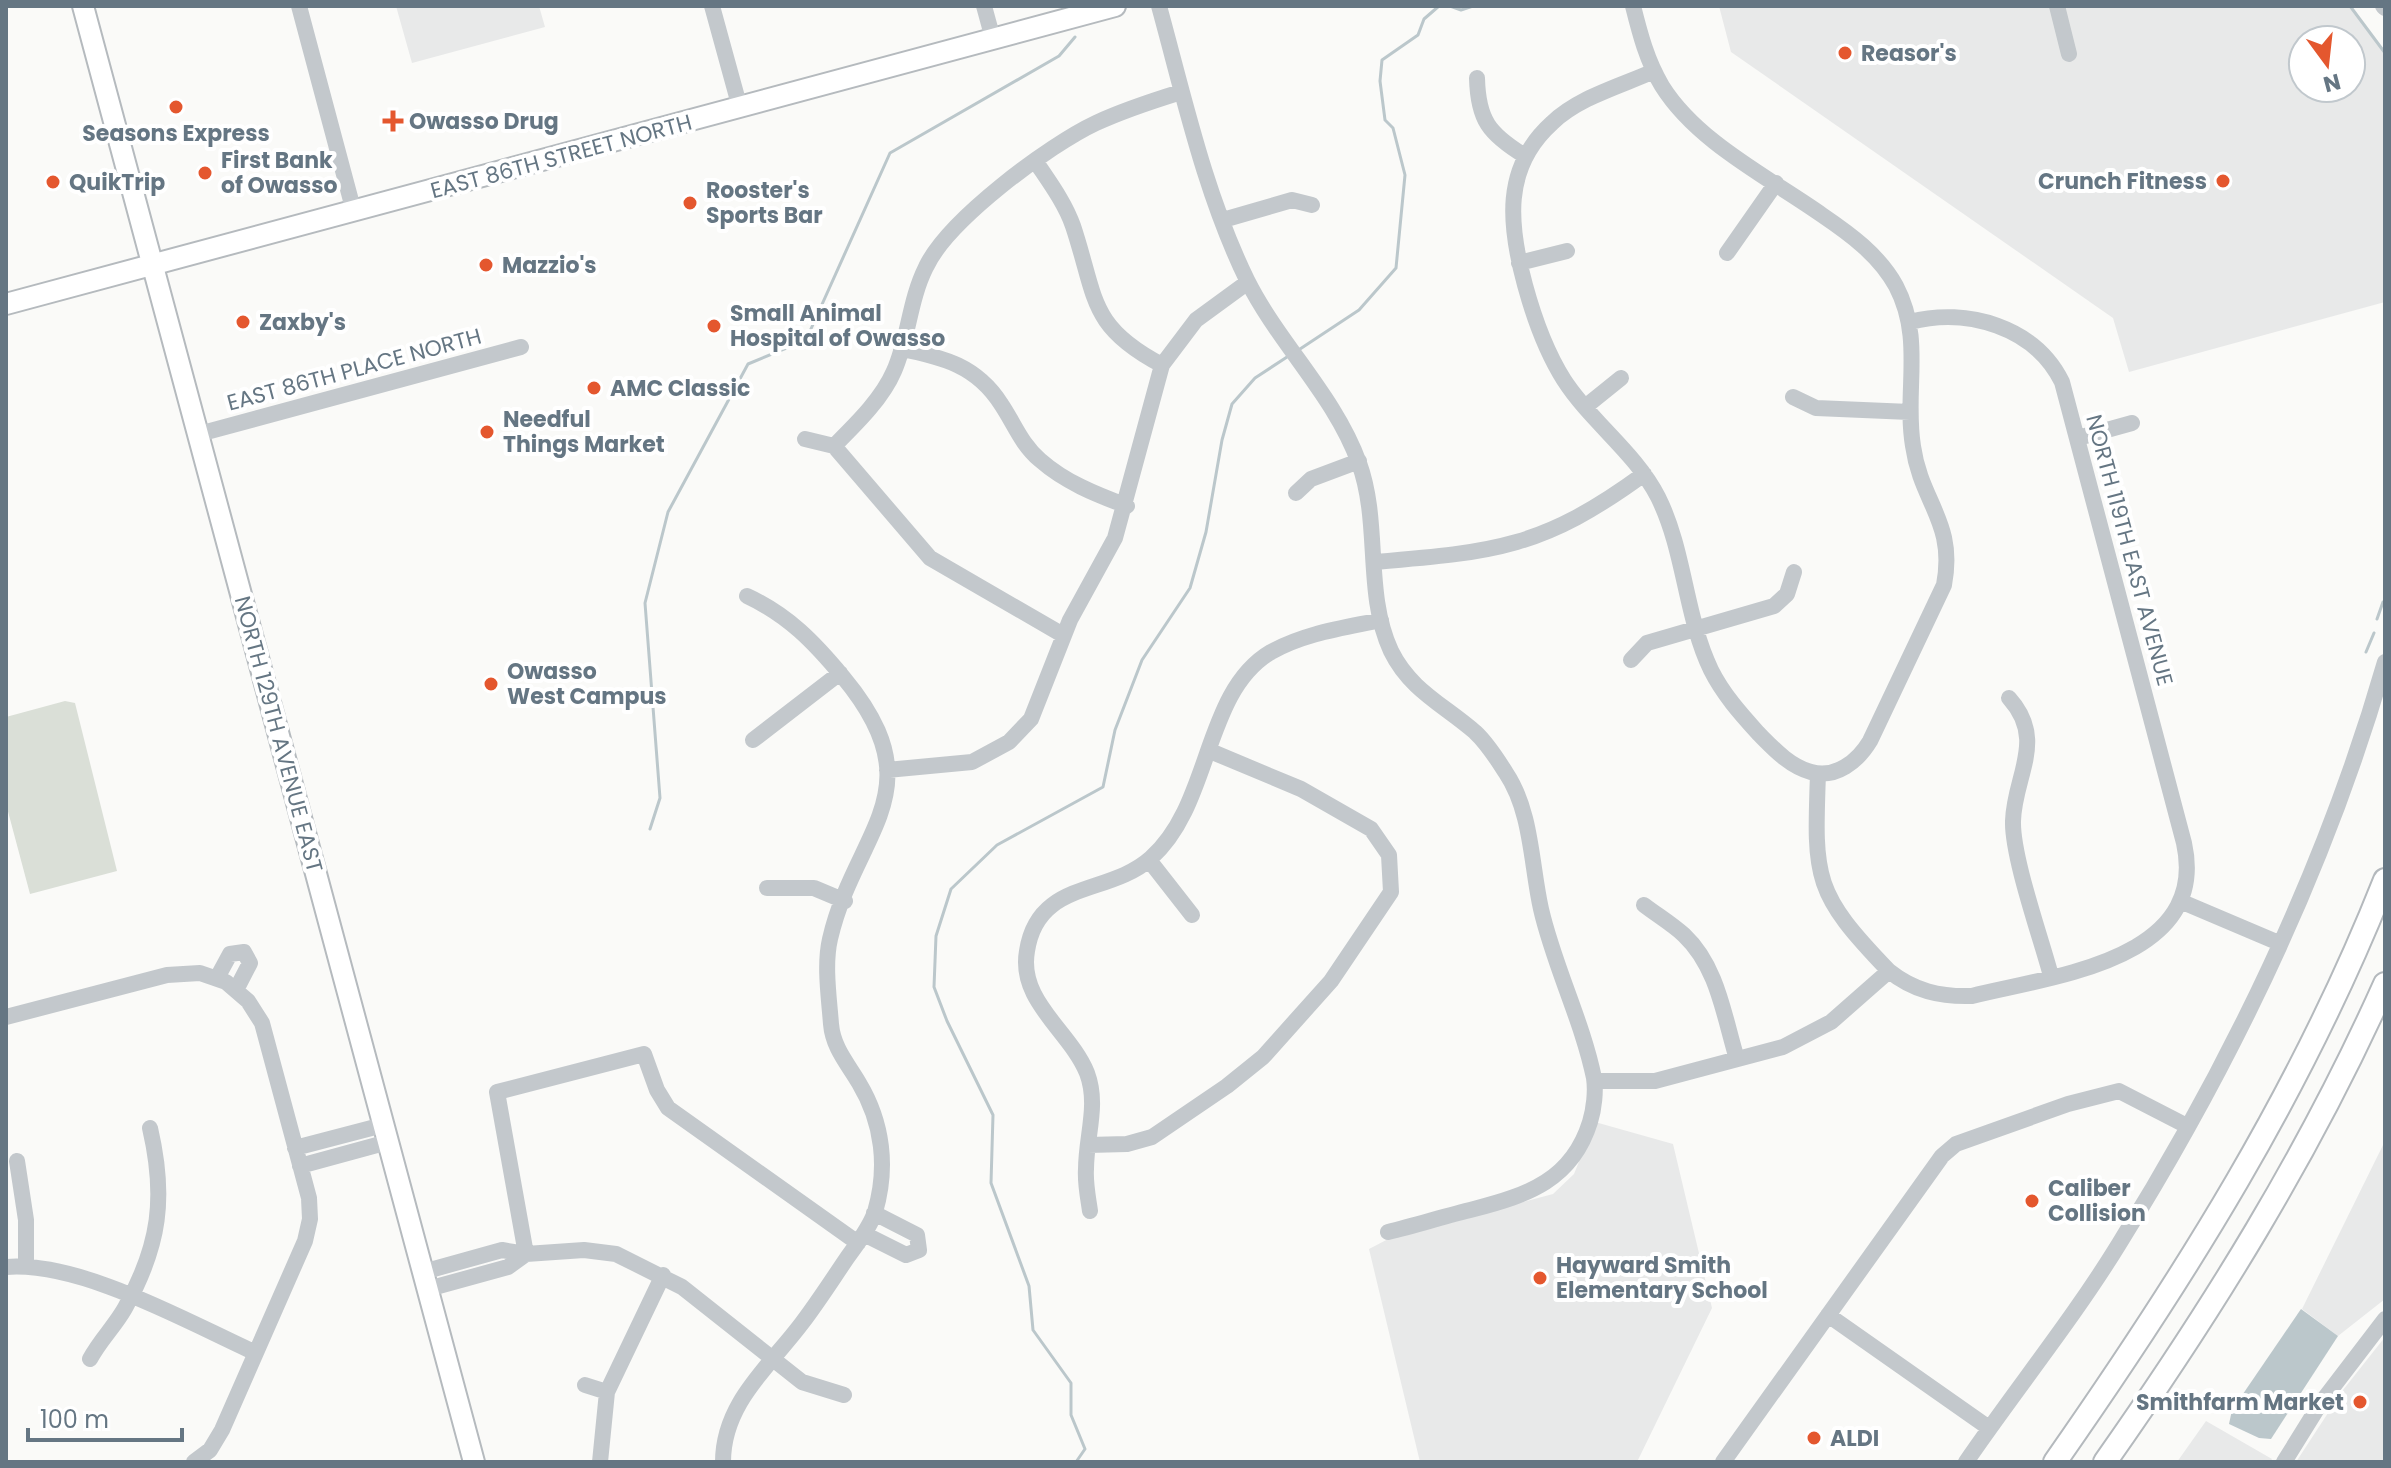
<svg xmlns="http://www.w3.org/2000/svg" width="2391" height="1468" viewBox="0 0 2391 1468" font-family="Poppins,sans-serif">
	<rect width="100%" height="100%" fill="#fafaf8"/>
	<path fill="#e8e9e9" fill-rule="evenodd" d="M 396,6 L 539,6 L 545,27 L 412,63 Z
		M 1719,6 L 2349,6 L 2385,53 L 2385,302 L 2129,372 L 2113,318 L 1731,52 ZM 2303,40 L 2351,40 L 2351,88 L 2303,88 Z
		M 1595,1122 L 1673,1144 L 1712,1308 L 1637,1462 L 1420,1462 L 1369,1249 L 1394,1236 L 1553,1194 L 1574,1174 Z
		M 2385,1141 L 2385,1299 L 2338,1336 L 2302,1309 Z
		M 2385,1337 L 2385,1462 L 2296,1462 L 2343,1390 Z
		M 2206,1421 L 2272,1459 L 2270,1462 L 2177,1462 Z"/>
	<path fill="#dadfd7" d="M 65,701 L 75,703 L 117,871 L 30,894 L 6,804 L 6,717 Z"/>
	<path fill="#bbc7cb" d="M 2301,1309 L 2338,1336 L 2271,1439 L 2259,1438 L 2229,1424 L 2232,1410 Z"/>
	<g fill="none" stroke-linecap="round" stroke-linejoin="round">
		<path stroke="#bbc7cb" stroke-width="3" d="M 1450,6 L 1461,10 L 1473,6
			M 2350,6 L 2385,53
			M 1297,351 L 1359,310 L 1396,268 L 1405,175 L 1393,128 L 1385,120 L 1380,81 L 1382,60 L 1418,35 L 1424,19 L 1439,6
			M 2377,619 L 2383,602
			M 2366,652 L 2374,633
			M 650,829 L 660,798 L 645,603 L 668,512 L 748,364 L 806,340 L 890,153 L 1059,56 L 1075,37
			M 1076,1462 L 1085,1449 L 1071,1415 L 1071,1383 L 1033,1330 L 1029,1286 L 991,1183 L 993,1115 L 947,1021 L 934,987 L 936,936 L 951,889 L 997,845 L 1103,787 L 1115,730 L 1142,660 L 1190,588 L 1206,532 L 1222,440 L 1232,404 L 1255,378 L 1287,357"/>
		<g stroke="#b5babe" stroke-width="24">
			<path id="major" d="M 83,6 L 474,1462
				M 6,304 L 1115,6"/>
		</g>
		<g stroke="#b4b9bd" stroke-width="26">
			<path id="highway" d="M 2055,1462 C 2185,1276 2301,1092 2385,880
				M 2105,1462 C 2212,1310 2309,1154 2385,984"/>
		</g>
		<path stroke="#c3c8cc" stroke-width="16" d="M 299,6 L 354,212
			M 712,6 L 740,108
			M 984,6 L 993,39
			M 1159,6 C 1184,97 1205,194 1247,280 C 1279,344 1335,396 1359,463 C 1381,523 1364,593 1391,651 C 1410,690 1444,705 1475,732 C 1488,744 1497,759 1506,773 C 1532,812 1531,865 1541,909 C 1554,966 1582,1020 1594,1078 C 1596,1091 1594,1109 1590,1122 C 1572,1180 1528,1195 1474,1209 C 1445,1216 1417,1225 1388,1232
			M 1633,6 C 1640,34 1647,61 1662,86 C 1697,142 1768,177 1822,215 C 1850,234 1879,255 1896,286 C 1924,339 1904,391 1913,446 C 1921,503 1956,522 1944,585 L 1870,741 C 1858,761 1836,779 1811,772 C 1789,766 1773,748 1758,733 C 1740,713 1723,694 1711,670 C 1685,616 1685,551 1658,497 C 1635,452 1591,422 1564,380 C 1545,350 1534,318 1525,285 C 1509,226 1502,168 1552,123 C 1579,97 1621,86 1654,71
			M 2057,6 L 2069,54
			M 2383,6 L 2385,8
			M 1477,78 C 1478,120 1489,134 1525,156
			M 1036,162 C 1050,183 1065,203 1073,226 C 1097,298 1088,326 1162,365
			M 1223,220 L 1292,200 L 1312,205
			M 1727,253 L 1776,183
			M 1519,263 L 1567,251
			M 901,349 C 943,357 977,366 1001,404 C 1014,423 1021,444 1040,460 C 1065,482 1095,494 1127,506
			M 1793,397 L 1816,408 L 1910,412
			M 1585,407 L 1621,378
			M 199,434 L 521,347
			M 2078,438 L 2132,423
			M 805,439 L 834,446 L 930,558 L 1063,635
			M 834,446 C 856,424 882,399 894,371 C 909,337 909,301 926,267 C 948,220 1049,145 1096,123 C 1124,110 1152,101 1181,92
			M 1296,493 L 1311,479 L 1359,461
			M 1375,562 C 1495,552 1543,548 1644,474
			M 1631,660 L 1647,643 L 1774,606 L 1787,594 L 1794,572
			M 2009,698 C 2047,740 2014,776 2013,821 C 2012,857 2041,938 2051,976
			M 753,740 L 840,673
			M 887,770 L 972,762 L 1009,742 L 1031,719 L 1070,620 L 1115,538 L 1162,365 L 1196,320 L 1248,282
			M 1818,774 C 1814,880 1814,893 1889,971
			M 1149,860 L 1192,915
			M 767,888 L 814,888 L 845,901
			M 2180,901 L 2279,943
			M 1644,905 C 1657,915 1672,924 1684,935 C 1718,967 1724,1017 1737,1059
			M 217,978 L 230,954 L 244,952 L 250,963 L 236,990
			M 6,1017 L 167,975 L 200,973 L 226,982 L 248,1001 L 262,1023 L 309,1198 L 310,1219 L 305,1241 L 222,1430 L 210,1450 L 194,1462
			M 1595,1081 L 1655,1081 L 1783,1047 L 1831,1022 L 1889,971 C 1914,991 1940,997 1972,996 C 2051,976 2210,961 2184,843 L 2062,382 C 2035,327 1967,307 1910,322
			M 1088,1145 L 1127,1144 L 1152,1137 L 1227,1086 L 1263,1057 L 1331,981 L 1391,892 L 1389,855 L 1371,829 L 1301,789 L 1210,751
			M 295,1148 L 383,1125
			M 17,1161 L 26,1220 L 26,1266
			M 300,1166 L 388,1142
			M 1090,1211 C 1088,1197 1085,1183 1086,1169 C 1086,1136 1099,1105 1087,1073 C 1070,1031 1018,1001 1027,951 C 1038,879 1109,896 1151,858 C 1212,804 1203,692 1271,652 C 1305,633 1343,628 1381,620
			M 864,1234 L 906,1255 L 919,1250 L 917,1235 L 874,1213
			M 526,1254 L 497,1092 L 644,1054 L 657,1090 L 668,1108 L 858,1243
			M 6,1267 C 80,1261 186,1321 254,1352
			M 423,1272 L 502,1250 L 526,1254 L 584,1250 L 616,1254 L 682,1287 L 802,1382 L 844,1395
			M 428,1289 L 508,1267 L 526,1254
			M 1828,1315 L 1989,1428
			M 90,1359 C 100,1340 115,1326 125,1308 C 160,1245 166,1197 150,1128
			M 585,1385 L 607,1392
			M 600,1462 L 607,1392 L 663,1275
			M 723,1462 C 723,1403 769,1367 802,1323 C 818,1302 832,1280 847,1258 C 857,1244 869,1229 875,1212 C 888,1168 883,1123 859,1083 C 848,1064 833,1048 831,1024 C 829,997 824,965 830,939 C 855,830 938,791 843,677 C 814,642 788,615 747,596
			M 1723,1462 L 1942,1156 L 1956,1144 L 2068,1104 L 2119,1091 L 2187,1126
			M 1966,1462 C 2016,1389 2073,1319 2119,1244 C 2231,1064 2326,867 2385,662
			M 2284,1462 L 2320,1404 L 2385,1319"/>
		<use href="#major" stroke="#fff" stroke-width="20"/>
		<use href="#highway" stroke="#fff" stroke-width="22"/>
	</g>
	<g fill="#e4572e" stroke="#fff" stroke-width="3">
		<circle cx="1845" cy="53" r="8"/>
		<circle cx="176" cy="107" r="8"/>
		<path d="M389 109h8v8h8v8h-8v8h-8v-8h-8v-8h8z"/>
		<circle cx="205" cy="173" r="8"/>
		<circle cx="2223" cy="181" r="8"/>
		<circle cx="53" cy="182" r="8"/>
		<circle cx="690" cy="203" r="8"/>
		<circle cx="486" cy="265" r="8"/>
		<circle cx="243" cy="322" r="8"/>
		<circle cx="714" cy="326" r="8"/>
		<circle cx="594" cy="388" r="8"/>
		<circle cx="487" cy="432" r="8"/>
		<circle cx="491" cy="684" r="8"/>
		<circle cx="2032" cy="1201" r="8"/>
		<circle cx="1540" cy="1278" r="8"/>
		<circle cx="2360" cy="1402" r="8"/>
		<circle cx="1814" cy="1438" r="8"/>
	</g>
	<g text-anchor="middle" stroke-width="8" stroke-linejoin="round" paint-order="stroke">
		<g font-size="22" font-weight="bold" fill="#657683" stroke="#fff" text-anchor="start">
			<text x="1861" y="61">Reasor's</text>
			<text x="409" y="129">Owasso Drug</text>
			<text x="176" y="141" text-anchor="middle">Seasons Express</text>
			<text x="221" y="168">First Bank<tspan x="221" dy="25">of Owasso</tspan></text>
			<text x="2207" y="189" text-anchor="end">Crunch Fitness</text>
			<text x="69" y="190">QuikTrip</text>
			<text x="706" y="198">Rooster's<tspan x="706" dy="25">Sports Bar</tspan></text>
			<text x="502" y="273">Mazzio's</text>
			<text x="730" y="321">Small Animal<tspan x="730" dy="25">Hospital of Owasso</tspan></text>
			<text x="259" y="330">Zaxby's</text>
			<text x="610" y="396">AMC Classic</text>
			<text x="503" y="427">Needful<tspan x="503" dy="25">Things Market</tspan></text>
			<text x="507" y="679">Owasso<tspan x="507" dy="25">West Campus</tspan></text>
			<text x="2048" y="1196">Caliber<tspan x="2048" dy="25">Collision</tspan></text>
			<text x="1556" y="1273">Hayward Smith<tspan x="1556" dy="25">Elementary School</tspan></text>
			<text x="2344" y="1410" text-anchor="end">Smithfarm Market</text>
			<text x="1830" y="1446">ALDI</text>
		</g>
		<g font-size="22" fill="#657683" stroke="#fff">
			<text transform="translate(561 156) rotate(-15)" y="8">EAST 86TH STREET NORTH</text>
			<text transform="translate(354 369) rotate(-15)" y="8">EAST 86TH PLACE NORTH</text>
			<text transform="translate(2130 550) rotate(75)" y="8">NORTH 119TH EAST AVENUE</text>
			<text transform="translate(279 734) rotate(75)" y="8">NORTH 129TH AVENUE EAST</text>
		</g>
	</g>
	<rect width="2391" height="1468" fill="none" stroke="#657683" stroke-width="16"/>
	<g transform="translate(2327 64) rotate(165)"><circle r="38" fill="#ffffff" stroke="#c1c8cd" stroke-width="2"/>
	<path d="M0-6L14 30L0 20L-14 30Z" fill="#e4572e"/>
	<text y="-12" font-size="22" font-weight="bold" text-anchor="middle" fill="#657683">N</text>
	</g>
	<path d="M28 1428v12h154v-12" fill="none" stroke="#657683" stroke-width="4"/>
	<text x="40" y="1428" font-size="24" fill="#657683" stroke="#ffffff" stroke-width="6" paint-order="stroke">100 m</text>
</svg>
